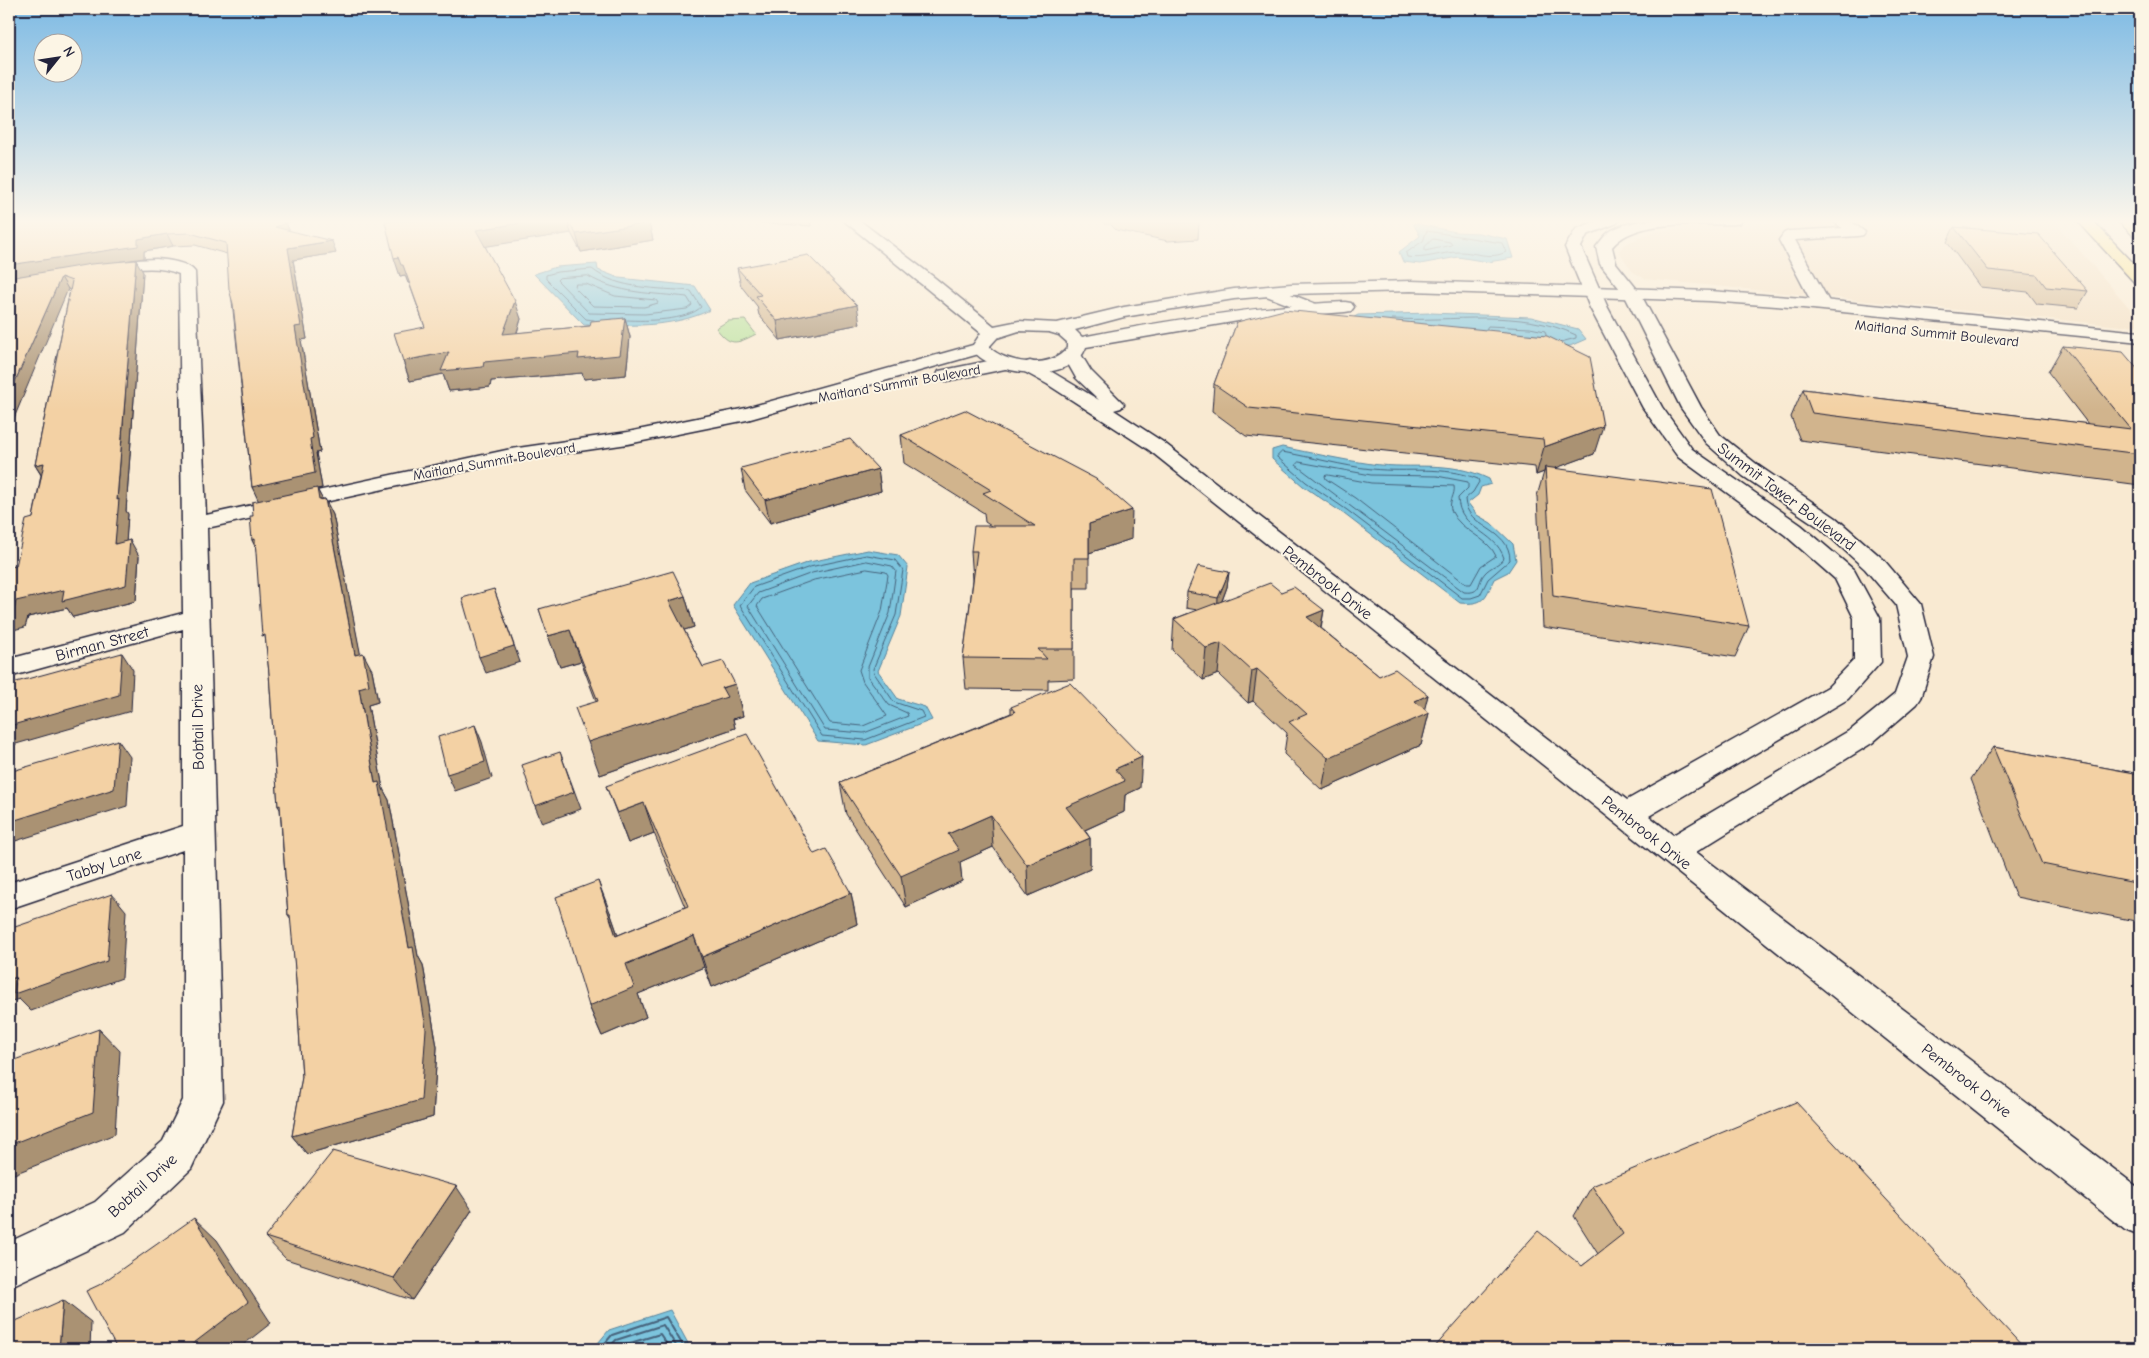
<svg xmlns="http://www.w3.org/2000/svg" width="2149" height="1358" viewBox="0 0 2149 1358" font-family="'Comic Neue',sans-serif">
	<rect width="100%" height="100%" fill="#f9ead2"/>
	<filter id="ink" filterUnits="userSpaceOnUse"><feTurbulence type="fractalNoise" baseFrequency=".02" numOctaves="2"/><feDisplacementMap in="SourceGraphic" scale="10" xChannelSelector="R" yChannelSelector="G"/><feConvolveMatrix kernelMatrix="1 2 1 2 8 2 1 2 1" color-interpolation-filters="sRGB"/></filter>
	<g filter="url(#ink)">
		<path fill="#f3dec1" d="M 1919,220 L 2053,220 L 2140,320 L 2140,323 L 2138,325 L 2122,326 L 1645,279 L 1632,271 L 1619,251 L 1625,244 L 1650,233 L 1689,226 Z"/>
		<path fill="#bae19d" stroke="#6e826c" d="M 745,320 L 756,334 C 735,345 730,346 716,328 L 728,321 Z"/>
		<path fill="#7cc4dd" stroke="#58839c" d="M 1413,223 L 1456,232 L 1479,233 L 1507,239 L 1513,258 L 1488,262 L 1458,257 L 1420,264 L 1403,262 L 1399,252 L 1420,236 Z
			M 597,264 L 598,270 L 619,278 L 695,286 L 710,310 C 670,329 627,325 584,325 L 534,274 L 556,267 Z
			M 1431,313 L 1531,317 L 1578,329 L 1586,339 L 1570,346 L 1542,347 L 1347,321 L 1358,315 Z
			M 1282,447 C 1312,453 1342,460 1372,464 C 1415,470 1447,459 1489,479 L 1491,484 L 1481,487 L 1478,495 L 1468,503 L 1477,515 L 1491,523 L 1513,544 L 1516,560 L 1508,572 L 1494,579 C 1485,599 1484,605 1460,603 L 1344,514 L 1303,486 L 1272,459 L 1272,450 Z
			M 868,550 L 898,555 L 908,567 L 901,616 L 878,671 L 898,699 L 925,707 L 932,720 L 866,745 L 818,741 L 733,605 L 750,583 L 809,562 Z
			M 670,1310 L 691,1349 L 593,1349 L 609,1330 Z"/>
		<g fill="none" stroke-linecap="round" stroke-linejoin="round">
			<path stroke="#46637c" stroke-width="1" d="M 1427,231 L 1502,243 L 1506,252 C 1490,260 1476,252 1459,252 C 1441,252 1425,260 1407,257 L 1406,253 L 1423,241 Z
				M 1433,239 L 1450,242 L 1452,245 L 1425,251 L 1425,247 Z
				M 588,276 C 618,294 653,293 687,297 L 692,305 L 687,309 L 645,314 L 589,313 L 557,280 L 559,278 Z
				M 576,284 L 586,284 L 615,296 L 656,300 L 658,303 L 644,307 L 593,306 L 575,288 Z
				M 1392,319 C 1452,322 1519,308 1576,335 L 1576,338 L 1561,342
				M 594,320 L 586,319 L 546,279 L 546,275 L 557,272 L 592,269 C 618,290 659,288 691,291 L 701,307 C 687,321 646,321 627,320
				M 1486,329 L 1488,326 L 1530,328 L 1545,331 L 1546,335
				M 1282,452 C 1312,457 1342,466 1372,469 C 1408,473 1443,465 1478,479 L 1479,482 L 1473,492 L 1465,499 C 1466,529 1510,527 1510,560 L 1488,579 L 1480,595 L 1471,598 L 1462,598 L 1347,510 L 1306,482 L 1277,457 Z
				M 1299,462 L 1371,475 L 1437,476 L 1468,482 L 1468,488 L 1458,498 C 1459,530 1495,530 1504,558 C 1499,565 1490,567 1485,573 C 1476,583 1483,594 1464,592 L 1296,465 Z
				M 1328,475 L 1371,483 L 1454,486 C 1456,495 1447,502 1452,512 C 1460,531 1488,537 1496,556 L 1481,566 L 1471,584 L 1466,584 L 1355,498 L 1326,479 L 1325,476 Z
				M 867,555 L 895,560 L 903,570 L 896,615 L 873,669 L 874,673 L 894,702 L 921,711 L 924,717 L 865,740 L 822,736 L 740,605 L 754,587 L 810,567 Z
				M 867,561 L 892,566 L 896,571 L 890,613 L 868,667 L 868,677 L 889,705 L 907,713 L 908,716 L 864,733 L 825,730 L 748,606 L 758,593 L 812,573 Z
				M 867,569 L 886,572 L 888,575 L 882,611 L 859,670 L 863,682 L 887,716 L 863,726 L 830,723 L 757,606 L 762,599 L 814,580 Z"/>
			<path stroke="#46637c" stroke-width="2" d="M 600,1349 L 612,1335 L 666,1317 L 685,1349
				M 608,1349 L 616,1340 L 663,1325 L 678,1349
				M 617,1349 L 620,1346 L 660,1334 L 670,1349"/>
			<g stroke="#22223b" stroke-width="3">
				<path id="minor" d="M 1599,220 L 1619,220 L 1617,223 L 1587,235 L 1581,247 L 1608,308 L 1662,407 L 1692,449 L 1801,525 L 1854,570 L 1880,618 L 1881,662 L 1848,699 L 1649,816 L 1673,835 L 1852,729 L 1895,694 L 1908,657 L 1896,605 L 1865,569 L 1820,528 L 1743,476 L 1706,443 L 1681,408 L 1624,294 L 1600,264 L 1596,247 C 1600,242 1604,236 1609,232 C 1637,212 1707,220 1742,220 L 1740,223 L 1735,224 C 1700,226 1636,217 1612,247 L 1616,263 L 1640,293 L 1701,407 L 1720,435 L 1759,466 L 1836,518 L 1883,559 L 1921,604 L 1934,657 L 1921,698 L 1917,704 L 1872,743 L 1696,852 L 2140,1189 L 2140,1236 L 2125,1230 L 1149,450 L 1047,384 L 1023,371 L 1021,367 L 1023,363 L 1030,361 L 1037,363 L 1099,400 L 1076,378 L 1063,355 L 1065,351 L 1072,349 L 1079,351 L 1091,371 L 1124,404 L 1121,408 L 1114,410 L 1163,442 L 1627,800 L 1828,687 L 1854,660 L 1854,618 L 1835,579 L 1785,535 L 1678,457 L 1643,408 L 1590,308 L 1565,247 L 1576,229 Z
					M 1832,220 L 1849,220 L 1865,232 L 1863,235 L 1858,236 L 1795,240 L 1831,305 L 1828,309 L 1816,309 L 1813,305 L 1779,240 L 1784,233 L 1789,231 L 1842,228 Z
					M 156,259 C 168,260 188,262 195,272 L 206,515 L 511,449 L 628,432 L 746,408 L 980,343 L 986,344 L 989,348 L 986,352 L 747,420 L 628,444 L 511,461 L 207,528 L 223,1101 L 191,1169 L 125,1232 L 9,1287 L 9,1242 L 95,1202 L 163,1141 L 183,1100 L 183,850 L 9,909 L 9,883 L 183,826 L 183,629 L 9,677 L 9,659 L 183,613 L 179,274 C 160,266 140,268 120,272 C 112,273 104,275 96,273 L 94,270 L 96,267 L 134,260 Z
					M 1270,286 L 1316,304 L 1319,308 L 1316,312 L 1310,313 L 1264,295 L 1262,291 L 1264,287 Z
					M 1003,358 L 1010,360 L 1012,364 L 1010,368 L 946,381 L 939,379 L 937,375 L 939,371 Z"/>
			</g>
			<g stroke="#22223b" stroke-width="3">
				<path id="tertiary" d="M 843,220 L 859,220 L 935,278 L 994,326 L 1019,321 L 1057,323 L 1124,307 L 1234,289 L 1291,284 L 1411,281 L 1710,291 L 1803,298 L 2140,332 L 2140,342 L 1803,308 L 1710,301 L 1411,291 L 1291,294 L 1234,299 L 1124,317 L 1075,330 L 1082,337 C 1169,320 1256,306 1345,302 L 1351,303 L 1354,307 L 1351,311 L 1345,312 L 1244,320 L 1086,347 C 1074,384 991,378 971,348 L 981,333 ZM 1019,331 L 1049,332 L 1059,335 L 1067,342 L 1067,348 C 1051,370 1006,364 989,347 L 997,338 Z"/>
			</g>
			<g stroke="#22223b" stroke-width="3">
				<path id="motorway" d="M 2077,220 L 2092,220 L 2140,270 L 2140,284 L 2134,282 Z
					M 2117,220 L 2133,220 L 2140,226 L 2140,238 L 2135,237 Z"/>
			</g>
			<use href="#minor" fill="#fcf5e5" fill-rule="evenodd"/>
			<use href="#tertiary" fill="#fcf5e5" fill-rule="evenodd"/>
			<use href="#motorway" fill="#f9e181" fill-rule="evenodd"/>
		</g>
		<path fill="#d1b48d" stroke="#22223b" d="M 9,220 L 286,223 L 289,230 L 336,253 L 293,260 L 307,339 L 301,340 L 320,452 L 316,453 L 322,488 L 317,489 L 322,499 L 325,499 L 333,515 L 360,654 L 372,670 L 378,702 L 368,705 L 383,789 L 389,800 L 418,956 L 423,965 L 437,1047 L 433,1117 L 307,1154 L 292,1136 L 302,1077 L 296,980 L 291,919 L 288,915 L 280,809 L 278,806 L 269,673 L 256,548 L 252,540 L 253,516 L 259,500 L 252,487 L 227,254 L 195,245 L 173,246 L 144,251 L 144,258 L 116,262 L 143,272 L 126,511 L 128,514 L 126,541 L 139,556 L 136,601 L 73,617 L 67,608 L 28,617 L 25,627 L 16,566 L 33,518 L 41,475 L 35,465 L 70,290 L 68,289 Z
			M 399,220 L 647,220 L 649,223 L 653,240 L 581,252 L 571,233 L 485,246 L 521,319 L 517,333 L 590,326 L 625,318 L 630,337 L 626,375 L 584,379 L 582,373 L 491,381 L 490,387 L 449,391 L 443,374 L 410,381 L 403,361 L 425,327 L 409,283 L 408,283 L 405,275 L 400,276 Z
			M 720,220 L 810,220 L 811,226 Z
			M 1102,220 L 1198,220 L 1199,222 L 1198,239 L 1168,241 L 1116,230 L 1110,224 L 1104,224 Z
			M 1954,227 L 2088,291 L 2078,308 L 2037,304 L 2028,292 L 1980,287 L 1947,242 Z
			M 737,268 L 860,324 L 780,340 L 759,315 L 757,306 L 741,286 Z
			M 1237,322 L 1594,454 L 1555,468 L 1749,626 L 1735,657 L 1543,627 L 1537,496 L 1544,472 L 1536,475 L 1535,467 L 1246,436 L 1212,411 L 1214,384 Z
			M 2063,346 L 2140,372 L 2140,485 L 1800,440 L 1791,417 L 1803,389 L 2088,424 L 2048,372 Z
			M 901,435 L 1131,539 L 1089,553 L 1089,588 L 1074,588 L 1074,679 L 1048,680 L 1048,690 L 966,689 L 963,658 L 973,580 L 971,551 L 991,526 L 985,522 L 984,513 L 904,463 Z
			M 741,468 L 878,469 L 881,491 L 770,523 L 745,490 Z
			M 1229,572 L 1227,587 L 1222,601 L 1281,592 L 1324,610 L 1321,628 L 1379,676 L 1428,695 L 1424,709 L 1429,713 L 1421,745 L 1322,790 L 1284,754 L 1287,733 L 1253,701 L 1248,703 L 1218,674 L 1203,680 L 1172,650 L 1174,619 L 1197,610 L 1186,608 L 1187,592 Z
			M 685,596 L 694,627 L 684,630 L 703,667 L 735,684 L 743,716 L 733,719 L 735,728 L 600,775 L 596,701 L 581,661 L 560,667 L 539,609 Z
			M 1011,707 L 1140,788 L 1125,795 L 1124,812 L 1085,830 L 1090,838 L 1090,869 L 1028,896 L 993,847 L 960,862 L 962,881 L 906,907 L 846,814 L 840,783 L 1011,713 Z
			M 1993,747 L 2140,774 L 2140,922 L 2016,897 L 1971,779 Z
			M 606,786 L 814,854 L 851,893 L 857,924 L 712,987 L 704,967 L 638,994 L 646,1017 L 602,1036 L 589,1006 L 610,912 L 618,935 L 685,907 L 654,833 L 628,843 Z
			M 1592,1186 L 2025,1349 L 1582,1266 L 1598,1254 L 1574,1216 Z
			M 472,1210 L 412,1300 L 286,1259 L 265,1237 Z"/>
		<path fill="#aa9273" stroke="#22223b" d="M 267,220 L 293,220 L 286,223 L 291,235 L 271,229 Z
			M 540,220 L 567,220 L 571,233 L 482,247 L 476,230 Z
			M 649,223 L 653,240 L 581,252 L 576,234 Z
			M 167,234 L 173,246 L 144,251 L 144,258 L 9,278 L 9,265 L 138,239 Z
			M 332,241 L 336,253 L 293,260 L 307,339 L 301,340 L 320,452 L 316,453 L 322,488 L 317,489 L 325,504 L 259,502 L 252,487 L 310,439 L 295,327 L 288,248 Z
			M 398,257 L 403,265 L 410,282 L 408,283 L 405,275 L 400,276 L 394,258 Z
			M 136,260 L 143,272 L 126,511 L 128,514 L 125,559 L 115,544 L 117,500 Z
			M 61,277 L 68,289 L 9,430 L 9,395 Z
			M 515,301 L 521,319 L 510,353 L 503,334 Z
			M 857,305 L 860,324 L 780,340 L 777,321 Z
			M 625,318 L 630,337 L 626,375 L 584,379 L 582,373 L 491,381 L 490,387 L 449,391 L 443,374 L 410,381 L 403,361 L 449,352 L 484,362 Z
			M 1603,426 L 1594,454 L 1545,472 L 1545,467 L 1544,472 L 1536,475 L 1544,447 Z
			M 44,463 L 44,479 L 35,465 Z
			M 878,469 L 881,491 L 770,523 L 765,500 Z
			M 325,499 L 333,515 L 364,672 L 355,655 Z
			M 1132,510 L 1131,539 L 1089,553 L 1089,524 Z
			M 255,539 L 260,557 L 252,540 Z
			M 130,540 L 139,556 L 136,601 L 73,617 L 67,608 L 28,617 L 25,627 L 9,631 L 9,612 L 16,601 Z
			M 1229,572 L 1227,587 L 1217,614 L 1218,598 Z
			M 494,589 L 520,662 L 486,673 L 479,657 Z
			M 685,596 L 694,627 L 678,632 L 669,601 Z
			M 1324,610 L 1318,641 L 1307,617 Z
			M 570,630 L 581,661 L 560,667 L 548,636 Z
			M 1221,643 L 1218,674 L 1203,680 L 1206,648 Z
			M 122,653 L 133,670 L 131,711 L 9,746 L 9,726 Z
			M 363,653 L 372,670 L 378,702 L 368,705 L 383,789 L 389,800 L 418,956 L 423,965 L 437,1047 L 433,1117 L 307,1154 L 292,1136 L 409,948 L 375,783 L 359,688 Z
			M 1257,669 L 1253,701 L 1248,703 L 1252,671 Z
			M 735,684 L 743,716 L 733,719 L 735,728 L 600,775 L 588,742 L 722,688 Z
			M 1428,695 L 1423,716 L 1429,713 L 1421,745 L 1322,790 L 1328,758 L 1415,701 Z
			M 475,725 L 482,742 L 492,778 L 455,791 L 447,774 Z
			M 118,740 L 130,757 L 127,806 L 9,843 L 9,822 Z
			M 560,752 L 581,809 L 542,823 L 535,806 Z
			M 1142,757 L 1140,788 L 1125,795 L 1124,812 L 1067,838 L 1066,807 L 1115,769 Z
			M 644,803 L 654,833 L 628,843 L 617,813 Z
			M 991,815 L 993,847 L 960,862 L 962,881 L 906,907 L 901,876 L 948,834 Z
			M 1090,838 L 1090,869 L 1028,896 L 1027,865 Z
			M 598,881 L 610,912 L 628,964 L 694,936 L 704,967 L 638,994 L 646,1017 L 602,1036 L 589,1006 L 616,936 Z
			M 851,893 L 857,924 L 712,987 L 702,957 Z
			M 112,894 L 126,911 L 122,978 L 31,1011 L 19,999 L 9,1002 L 9,980 Z
			M 99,1029 L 120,1051 L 115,1134 L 9,1176 L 9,1145 Z
			M 456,1186 L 472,1210 L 412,1300 L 394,1278 Z
			M 194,1218 L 217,1240 L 271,1323 L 238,1349 L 186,1349 Z
			M 63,1300 L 91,1322 L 90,1349 L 59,1349 Z"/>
		<path fill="#f3d1a4" stroke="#22223b" d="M 9,220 L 274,220 L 286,223 L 275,227 L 332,241 L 288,248 L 301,326 L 295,327 L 313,438 L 310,439 L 315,473 L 252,487 L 233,304 L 229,289 L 226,243 L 190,233 L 167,234 L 138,239 L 138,246 L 9,265 Z
			M 399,220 L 540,220 L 476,230 L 515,301 L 503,334 L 590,326 L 591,321 L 625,318 L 620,355 L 578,359 L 579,353 L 484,362 L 483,367 L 441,371 L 449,352 L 403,361 L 394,333 L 425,327 L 403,265 L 401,265 L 398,257 L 394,258 L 385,222 Z
			M 568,220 L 647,220 L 649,223 L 576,234 Z
			M 1152,220 L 1198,220 L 1199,222 L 1168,223 Z
			M 1954,227 L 2038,234 L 2088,291 L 2046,287 L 2037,275 L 1988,270 Z
			M 808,255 L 857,305 L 777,321 L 756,296 L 761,295 L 737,268 Z
			M 136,260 L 117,500 L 119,499 L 115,544 L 130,540 L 126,585 L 62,601 L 64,590 L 16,601 L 14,611 L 9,612 L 9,567 L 16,566 L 26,520 L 33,518 L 44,463 L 35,465 L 72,281 L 61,277 L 9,395 L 9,278 L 91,264 Z
			M 1284,310 L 1547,336 L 1590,357 L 1603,426 L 1544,447 L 1543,439 L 1249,408 L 1214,384 L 1237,322 Z
			M 2063,346 L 2123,352 L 2140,372 L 2140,454 L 1812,413 L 1803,389 L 2131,429 Z
			M 965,410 L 1096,479 L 1132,510 L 1089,524 L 1089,558 L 1074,558 L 1074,649 L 1038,649 L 1047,659 L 963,658 L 977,551 L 971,551 L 974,526 L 1035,526 L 983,493 L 991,490 L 901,435 Z
			M 850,439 L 878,469 L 765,500 L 741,468 Z
			M 1545,467 L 1712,489 L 1749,626 L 1553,596 Z
			M 317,488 L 319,500 L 325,499 L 355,655 L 363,653 L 369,685 L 359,688 L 375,783 L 379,782 L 409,948 L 413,947 L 426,1029 L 421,1100 L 292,1136 L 302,1077 L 296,980 L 290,915 L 288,915 L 280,805 L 278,806 L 269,673 L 265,635 L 262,636 L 255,539 L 252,540 L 250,516 L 253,516 L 252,502 Z
			M 1198,566 L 1229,572 L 1218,598 L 1187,592 Z
			M 673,571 L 685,596 L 669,601 L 703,667 L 723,661 L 735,684 L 722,688 L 727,697 L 588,742 L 575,708 L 598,701 L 570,630 L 548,636 L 539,609 Z
			M 1270,583 L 1281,592 L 1294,587 L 1324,610 L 1307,617 L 1379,676 L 1395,669 L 1428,695 L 1415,701 L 1429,713 L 1328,758 L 1289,722 L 1307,714 L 1257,669 L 1252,671 L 1221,643 L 1206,648 L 1174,619 Z
			M 494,589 L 514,646 L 479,657 L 462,598 Z
			M 122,653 L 119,695 L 9,726 L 9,684 Z
			M 1070,683 L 1142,757 L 1115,769 L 1125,781 L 1066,807 L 1090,838 L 1027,865 L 991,815 L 948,834 L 959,850 L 901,876 L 840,783 L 1015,712 L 1011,707 Z
			M 475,725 L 485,762 L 447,774 L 438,737 Z
			M 747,734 L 814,854 L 826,849 L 851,893 L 702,957 L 694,936 L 626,964 L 634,987 L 589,1006 L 556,897 L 598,881 L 616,936 L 688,906 L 644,803 L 617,813 L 606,786 Z
			M 118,740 L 114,789 L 9,822 L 9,772 Z
			M 1993,747 L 2140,774 L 2140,884 L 2042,864 Z
			M 560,752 L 574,792 L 535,806 L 522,765 Z
			M 112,894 L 107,961 L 14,994 L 16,977 L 9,980 L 9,929 Z
			M 99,1029 L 93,1112 L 9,1145 L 9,1062 Z
			M 1796,1102 L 2025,1349 L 1433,1349 L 1538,1231 L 1582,1266 L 1623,1234 L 1592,1186 Z
			M 333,1151 L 456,1186 L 394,1278 L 265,1237 Z
			M 194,1218 L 248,1302 L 186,1349 L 117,1349 L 86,1291 L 99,1285 Z
			M 63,1300 L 59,1349 L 9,1349 L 9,1324 Z"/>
	</g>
	<linearGradient id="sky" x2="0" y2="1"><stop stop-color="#7dbae4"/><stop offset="0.54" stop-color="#fcf6eb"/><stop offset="1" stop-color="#fcf6eb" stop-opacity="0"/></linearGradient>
	<rect width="2149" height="410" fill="url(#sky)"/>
	<g text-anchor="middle" stroke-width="4" stroke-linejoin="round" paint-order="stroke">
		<g font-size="14" fill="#22223b" stroke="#fcf5e5">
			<text transform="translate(1937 333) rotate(6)" y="5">Maitland Summit Boulevard</text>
			<text transform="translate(899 383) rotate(-10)" y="5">Maitland Summit Boulevard</text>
			<text transform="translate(494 461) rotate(-10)" y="5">Maitland Summit Boulevard</text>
		</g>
		<g font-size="16" fill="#22223b" stroke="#fcf5e5">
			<text transform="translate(1787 496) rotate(37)" y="6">Summit Tower Boulevard</text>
			<text transform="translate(1328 582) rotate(38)" y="6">Pembrook Drive</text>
			<text transform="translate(102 643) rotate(-15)" y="6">Birman Street</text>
			<text transform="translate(197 727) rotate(-91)" y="6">Bobtail Drive</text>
			<text transform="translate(1647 832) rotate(38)" y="6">Pembrook Drive</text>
			<text transform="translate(104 864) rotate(-18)" y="6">Tabby Lane</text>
			<text transform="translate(1967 1080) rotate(38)" y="6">Pembrook Drive</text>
			<text transform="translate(142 1185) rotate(-42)" y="6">Bobtail Drive</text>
		</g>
	</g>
	<rect width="2149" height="1358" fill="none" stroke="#fcf5e5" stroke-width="30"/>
	<rect x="15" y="15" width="2119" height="1328" fill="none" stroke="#22223b" stroke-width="2" filter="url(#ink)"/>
	<g transform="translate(58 58) rotate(60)"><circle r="24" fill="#fcf5e5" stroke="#a5a1a1"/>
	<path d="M0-4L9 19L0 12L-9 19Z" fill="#22223b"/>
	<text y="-8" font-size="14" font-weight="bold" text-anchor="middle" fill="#22223b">N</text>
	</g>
</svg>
